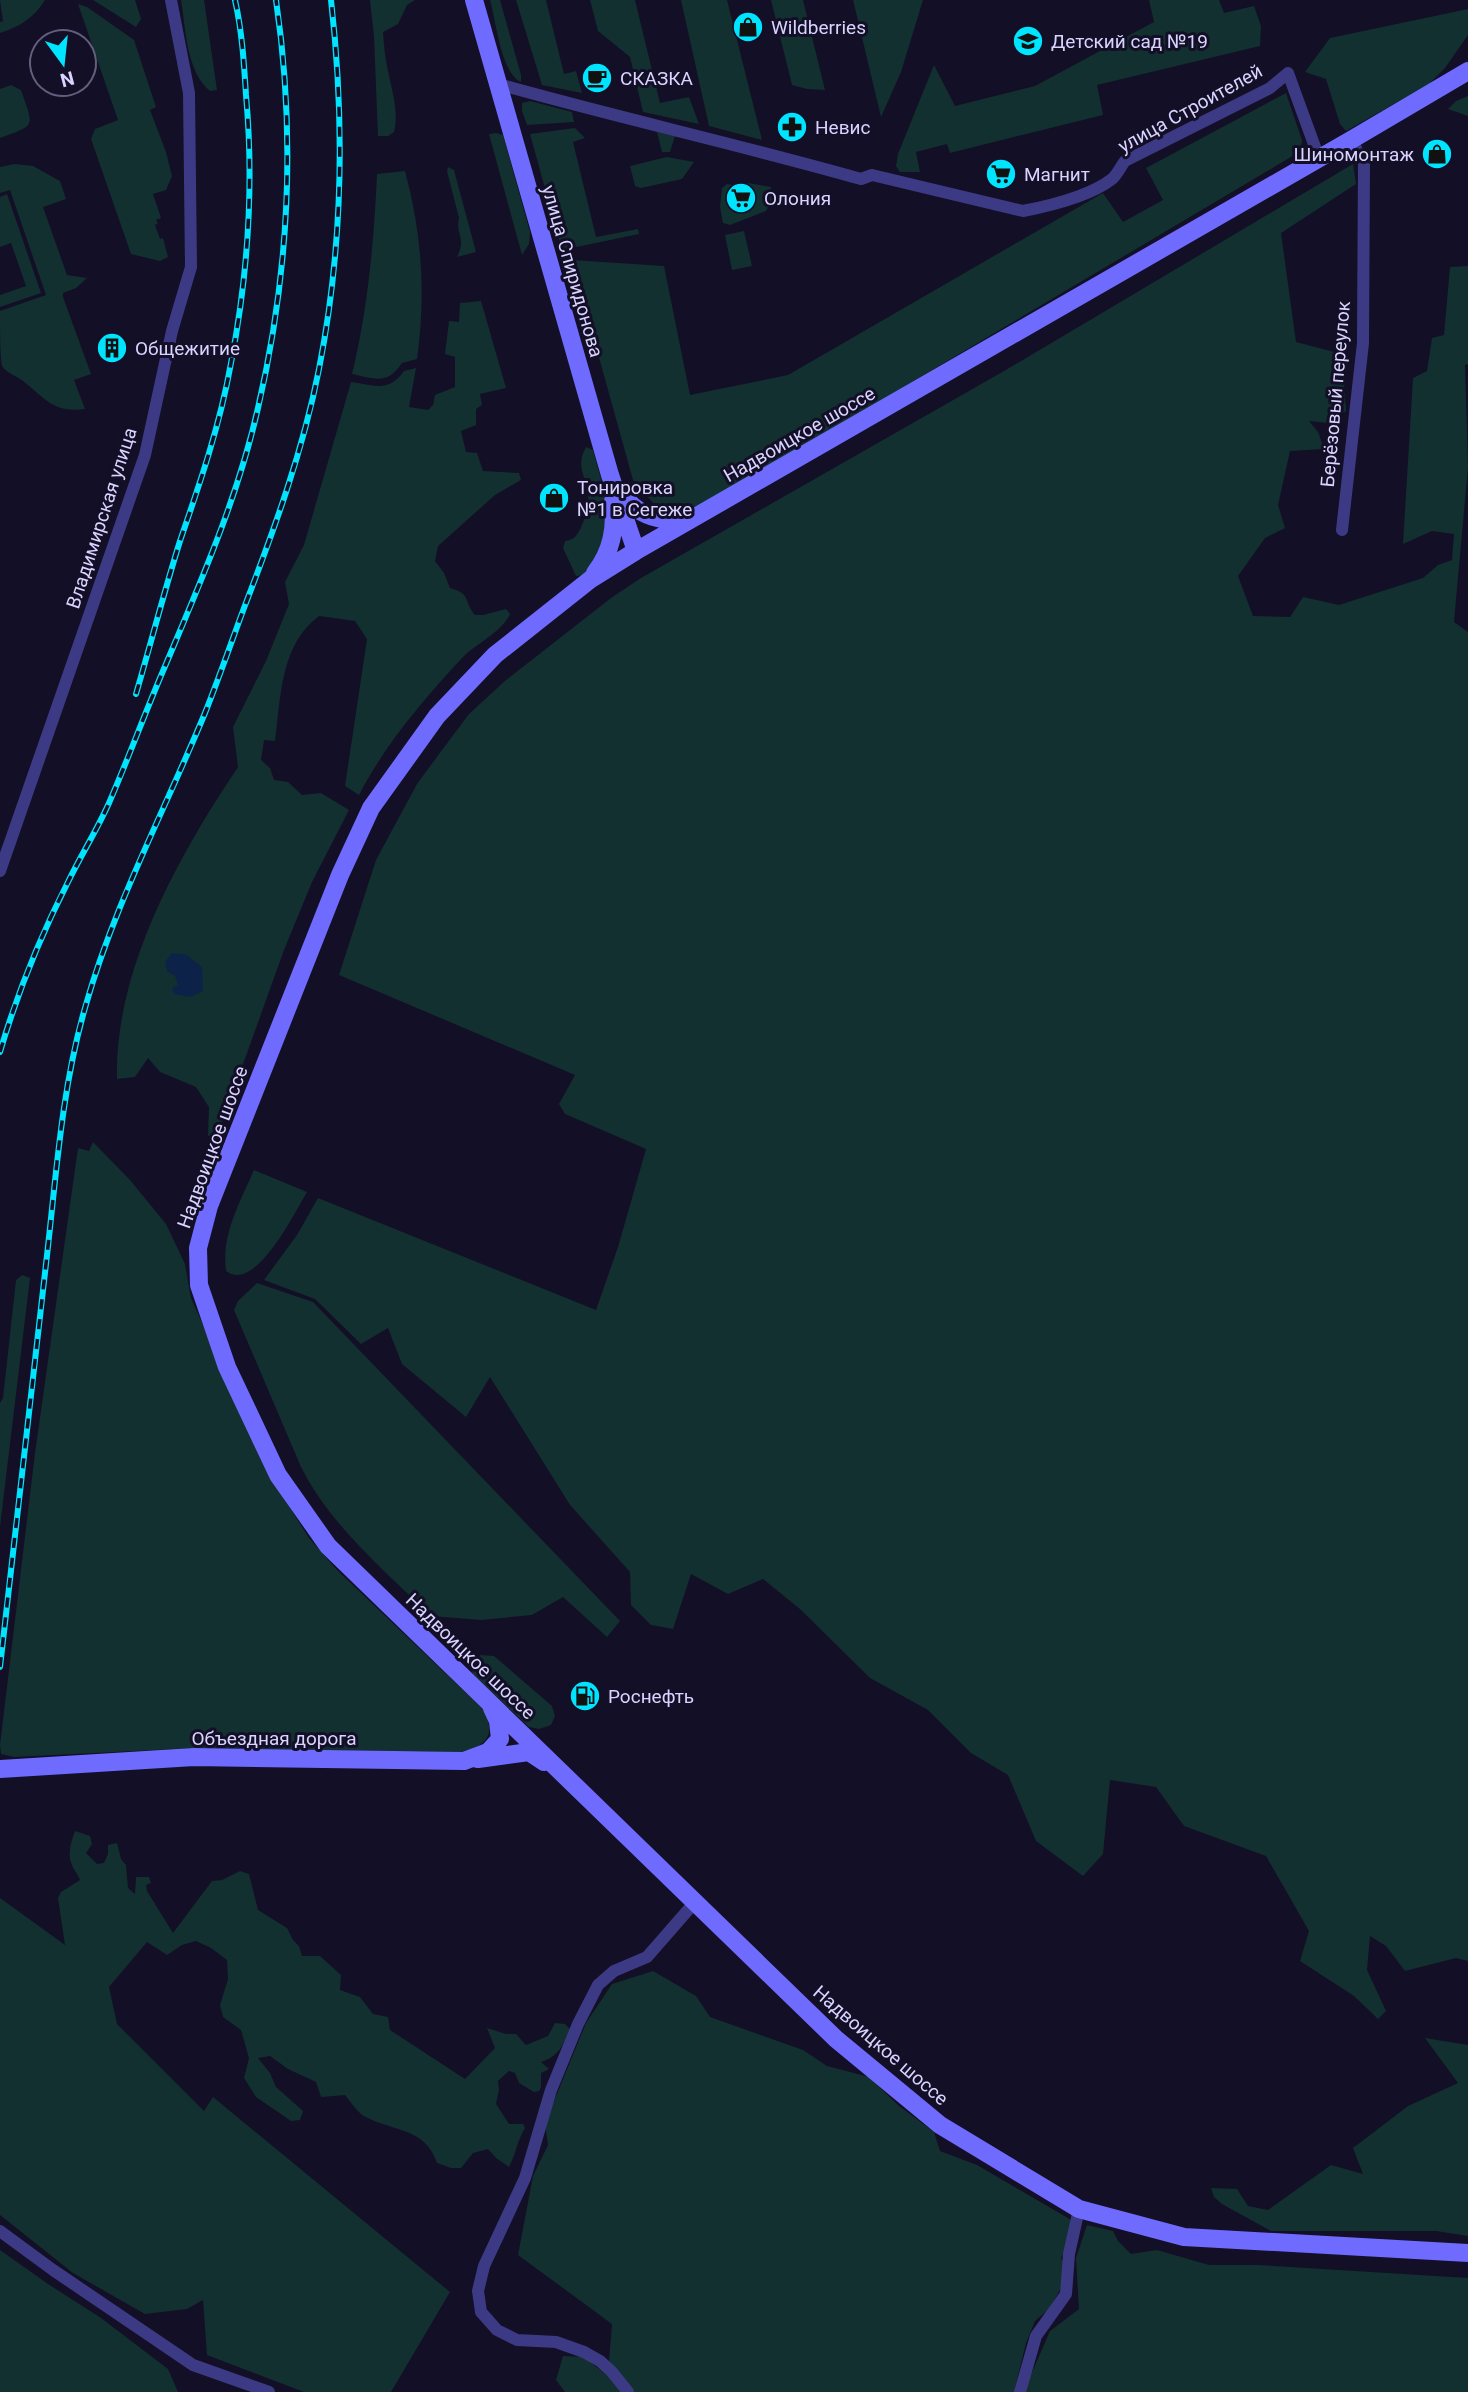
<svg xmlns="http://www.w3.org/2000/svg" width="1468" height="2392" viewBox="0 0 1468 2392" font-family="Roboto,sans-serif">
	<rect width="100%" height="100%" fill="#130f26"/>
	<path fill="#12302f" d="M 0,0 L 45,0 C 34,18 19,27 0,33 L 0,22 L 3,21 Z
		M 93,0 L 135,0 L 141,19 L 136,27 Z
		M 181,0 L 204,0 L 217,90 L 210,91 C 186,71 186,29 181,0 Z
		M 370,0 L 415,0 L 407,5 L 398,24 L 383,32 C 384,45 385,59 388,71 C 392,91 399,112 394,132 L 388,136 L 378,136 L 374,37 Z
		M 490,0 L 500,0 L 521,75 L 521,82 C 501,73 496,21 490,0 Z
		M 516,0 L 546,0 L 564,74 L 576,71 L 582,93 L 542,85 Z
		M 590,0 L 635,0 L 660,103 L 689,97 L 699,124 L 643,112 L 630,57 L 598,31 Z
		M 681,0 L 727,0 L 762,140 L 709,126 Z
		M 771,0 L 803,0 L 825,90 L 807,89 L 792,85 Z
		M 853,0 L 923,0 L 901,72 L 881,117 Z
		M 1149,0 L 1219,0 L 1224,13 L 1254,6 L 1261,26 L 1260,46 L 1097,85 L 1103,115 L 950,153 L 947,144 L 916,152 L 920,172 L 900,172 L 896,166 L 898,154 L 934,65 L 955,106 L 1035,86 L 1154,22 Z
		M 78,4 L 87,7 L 134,40 L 156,107 L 150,110 L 166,152 L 172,176 L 166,190 L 153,194 L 161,218 L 156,220 L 158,223 L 155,225 L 160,239 L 163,238 L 168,257 L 160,261 L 131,254 L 91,139 L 95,129 L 118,120 Z
		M 1468,9 L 1468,35 L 1445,68 L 1429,84 L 1346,131 L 1340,124 L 1326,79 L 1305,72 L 1330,38 Z
		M 11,85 L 21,90 C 33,126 38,125 0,138 L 0,89 Z
		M 1286,93 L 1302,140 L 1301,151 L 715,499 L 680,512 L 661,512 L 633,480 L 572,260 L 664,266 L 690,395 L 788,375 L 1103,193 L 1123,222 L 1163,200 L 1146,168 Z
		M 1468,96 L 1468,116 L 1448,109 L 1456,101 Z
		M 530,101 L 572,112 L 574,122 L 527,125 L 522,111 L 522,103 Z
		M 575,128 L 585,138 L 573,142 L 596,237 L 638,229 L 639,234 L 562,250 L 530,134 Z
		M 657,132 L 675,136 L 670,152 L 662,152 Z
		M 496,133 L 503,135 L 530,232 L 529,244 L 522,255 L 489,134 Z
		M 667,157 L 694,162 L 682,179 L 641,188 L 635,186 L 630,166 Z
		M 14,164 L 33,166 L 60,181 L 66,199 L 43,207 L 67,275 L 87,278 L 76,288 L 63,293 L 63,297 L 91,374 L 74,380 L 85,409 C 53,413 46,399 23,381 C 17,376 6,373 2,366 C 0,355 0,324 0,311 L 46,295 L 10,190 L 0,193 L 0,167 Z
		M 1353,164 L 1356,184 L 1281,233 L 1296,342 L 1342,354 L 1346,411 L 1329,423 L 1309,421 L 1318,432 L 1324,449 L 1290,451 L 1278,505 L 1285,528 L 1265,538 L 1238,576 L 1253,616 L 1290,617 L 1303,597 L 1339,605 L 1423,578 L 1438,565 L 1452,560 L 1454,534 L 1432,531 L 1403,544 L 1413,378 L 1427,371 L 1432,338 L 1444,335 L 1450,267 L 1468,266 L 1468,364 L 1465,365 L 1468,467 L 1454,622 L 1468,632 L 1468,1961 L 1456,1958 L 1405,1971 L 1386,1946 L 1370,1936 L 1367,1970 L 1386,2011 L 1378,2019 L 1354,1996 L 1300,1961 L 1309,1931 L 1266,1856 L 1184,1826 L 1156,1787 L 1110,1780 L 1103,1854 L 1083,1876 L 1036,1841 L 1008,1775 L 971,1753 L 928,1710 L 870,1678 L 800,1609 L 763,1579 L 728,1594 L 691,1574 L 673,1629 L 651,1625 L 631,1605 L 630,1572 L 570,1505 L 490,1377 L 466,1417 L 402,1364 L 388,1328 L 361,1344 L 315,1299 L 264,1280 L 297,1235 L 318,1198 L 596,1310 L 618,1247 L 646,1149 L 565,1114 L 559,1104 L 575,1075 L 339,975 L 376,860 L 417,784 L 439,754 L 469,714 L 506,680 L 611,598 L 641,578 L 1004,371 Z
		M 448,167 L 454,170 L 476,252 L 457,257 C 467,237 455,235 459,218 L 447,171 Z
		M 405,171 C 422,233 426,296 417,359 L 402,363 C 387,385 376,379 352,374 C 368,308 374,241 377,174 Z
		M 748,183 L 771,187 L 772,200 L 766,211 L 730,225 L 723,223 L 720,207 L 722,188 L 727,184 L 740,186 L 740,190 L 730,189 L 728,202 L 752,207 L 755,193 L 744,191 Z
		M 7,194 L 41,293 L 0,307 L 0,295 L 26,286 L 11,243 L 0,247 L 0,197 Z
		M 744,231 L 752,266 L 732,270 L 725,235 Z
		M 481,301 L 506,388 L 480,394 L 482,405 L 476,409 L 476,425 L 461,431 L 466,452 L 477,453 L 483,471 L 519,473 L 521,480 L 495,495 L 438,546 L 435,561 L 444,573 L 450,588 C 472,594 463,601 475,615 L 483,615 L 506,609 L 510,614 C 502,632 477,643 463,657 C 424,699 386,743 359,795 L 345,786 L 367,639 L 355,621 L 319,616 C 280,645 281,697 275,741 L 264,740 L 261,760 L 270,768 L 274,780 L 288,782 L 302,795 L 321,793 L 349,810 L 312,882 L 284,950 L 218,1134 L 208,1136 L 209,1107 L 196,1087 L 160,1072 L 148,1058 L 135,1077 L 117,1079 C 114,970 179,855 238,767 L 233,727 L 266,661 L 289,604 L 285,582 L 304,545 L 351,382 C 374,385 389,393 404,371 L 416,368 L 409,407 L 428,410 L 433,405 L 435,395 L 455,387 L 455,357 L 445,354 L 449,321 L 459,322 L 460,303 Z
		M 586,447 L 593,450 L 608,505 L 605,548 L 584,575 L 576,576 L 563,548 L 565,541 C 567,541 573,539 575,537 C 582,530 590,505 588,495 C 586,475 575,467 586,447 Z
		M 93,1142 L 130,1180 L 166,1224 L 185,1264 L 191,1298 L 264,1460 L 285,1500 L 309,1538 L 337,1570 L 485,1711 C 495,1737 487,1745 461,1752 L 195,1748 L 14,1757 L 1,1754 L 0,1745 L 35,1453 L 78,1148 L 89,1151 Z
		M 254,1170 L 307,1192 C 295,1212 255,1294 226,1271 C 221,1235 240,1202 254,1170 Z
		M 22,1275 L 30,1278 L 0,1527 L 0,1403 L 3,1398 L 16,1280 Z
		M 257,1283 L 313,1302 L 620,1621 L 607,1637 L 563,1597 L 532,1615 L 481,1620 L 431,1616 C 385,1571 330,1525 301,1467 L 234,1310 L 238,1301 Z
		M 481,1655 L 494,1656 L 552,1706 L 555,1716 L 551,1725 L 539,1729 L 529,1727 L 473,1674 L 470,1666 L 474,1659 Z
		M 75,1831 L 90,1836 L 92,1844 L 86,1853 L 97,1864 L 104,1863 L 108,1854 L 108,1845 L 117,1843 L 121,1859 L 126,1865 L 128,1888 L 135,1894 L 136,1877 L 149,1877 L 151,1883 L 146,1885 L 147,1891 L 173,1933 L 212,1881 L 222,1880 L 240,1871 L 249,1874 L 258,1910 L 287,1928 L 293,1940 L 299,1946 L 302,1956 L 320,1956 L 341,1975 L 340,1990 L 360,1997 L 373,2014 L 388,2017 L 390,2030 L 465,2079 L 495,2048 L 487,2028 L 506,2034 L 516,2034 L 526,2045 L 548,2036 L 555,2023 L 565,2024 L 570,2029 C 563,2046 559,2056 541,2062 L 549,2069 L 541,2073 L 541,2087 L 539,2091 L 534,2092 L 519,2083 L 515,2073 L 509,2071 L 498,2081 L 499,2090 L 496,2104 L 509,2124 L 523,2124 L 525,2128 C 517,2141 516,2154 509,2167 L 496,2158 L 488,2149 L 473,2153 L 461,2168 L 451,2168 L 437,2163 C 425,2127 393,2132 364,2116 C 357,2112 351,2102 345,2095 L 321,2097 L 316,2082 L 288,2069 L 270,2056 L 258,2058 L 270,2073 L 276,2087 L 303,2111 L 300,2120 L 291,2121 L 256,2097 L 244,2078 L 249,2058 L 241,2030 L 223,2017 L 220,2005 L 228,1979 L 227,1960 L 211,1948 L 196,1941 L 182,1945 L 167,1955 L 147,1942 L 109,1987 L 117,2024 L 204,2111 L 213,2097 L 450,2292 L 391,2392 L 304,2392 L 207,2355 L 203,2300 L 187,2309 L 145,2314 L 73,2273 L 0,2215 L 0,1898 L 65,1945 L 58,1898 L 61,1892 L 80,1880 C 78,1874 74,1871 72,1865 C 67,1854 71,1842 75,1831 Z
		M 653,1971 L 696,1996 L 710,2017 L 803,2050 L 827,2066 L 869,2077 L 898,2105 L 934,2132 L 940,2151 L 977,2165 L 1073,2221 L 1070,2241 L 1061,2258 L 1068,2269 L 1064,2283 L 1049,2309 L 1035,2321 L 1026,2343 L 1014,2392 L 634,2392 L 609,2362 L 612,2324 L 518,2255 L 533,2176 L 548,2145 L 545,2123 L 586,2023 L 612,1984 Z
		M 1425,2038 L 1468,2045 L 1468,2236 L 1436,2231 L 1271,2231 L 1222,2204 L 1214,2197 L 1211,2188 L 1237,2189 L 1248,2206 L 1268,2210 L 1331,2165 L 1363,2174 L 1353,2148 L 1408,2106 L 1458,2083 Z
		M 1087,2225 L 1113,2231 L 1118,2241 L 1131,2254 L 1157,2250 L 1209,2265 L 1258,2265 L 1468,2278 L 1468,2392 L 1026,2392 L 1026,2386 L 1050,2331 L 1079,2309 L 1076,2258 Z
		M 0,2250 L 48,2284 L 101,2318 L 168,2369 L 178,2392 L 0,2392 Z
		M 563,2356 L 584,2357 L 620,2386 L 621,2392 L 565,2392 L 556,2380 Z"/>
	<path fill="#0c2248" d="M 172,953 L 187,955 L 202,967 L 203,991 L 190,997 L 174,994 L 172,988 L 178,985 L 175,976 L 167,971 L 165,962 Z"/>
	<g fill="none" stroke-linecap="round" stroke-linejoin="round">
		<path stroke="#3d3a85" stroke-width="12" d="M 498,84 C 619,118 741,145 861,179 L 872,175 L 1023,211 C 1049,206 1090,196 1112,179 C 1117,175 1121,166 1125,161 L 1270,88 L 1288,73 L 1319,158
			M 1342,530 L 1363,343 L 1364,162 L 1351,140
			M 0,871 L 145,455 L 172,331 L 191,267 L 189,93 L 171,0
			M 0,2231 L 53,2270 L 193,2365 L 269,2392
			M 628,2392 L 612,2372 L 600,2361 L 584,2352 L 556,2342 L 517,2340 L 497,2330 L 481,2312 L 478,2291 L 484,2266 L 525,2178 L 551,2090 L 578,2024 L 598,1985 L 614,1971 L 647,1957 L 695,1902
			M 1020,2392 L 1036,2336 L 1066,2294 L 1069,2254 L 1079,2209"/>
		<path stroke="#6f6bff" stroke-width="18" d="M 474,0 L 610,475 L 636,551
			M 1468,71 L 1351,140 L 636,551 L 591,579 L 495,655 L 437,716 L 371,808 L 340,875 L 209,1206 L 198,1248 L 199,1285 L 227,1367 L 278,1475 L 328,1546 L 836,2039 L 940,2125 L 1079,2209 L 1184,2237 L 1468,2253
			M 619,490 C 636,515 658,524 688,517
			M 595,573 C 612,551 616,528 613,501
			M 478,1759 L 529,1752 L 544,1762
			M 0,1769 L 194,1757 L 464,1761 L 488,1752 L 500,1739 L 498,1721 L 492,1708"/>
		<g stroke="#00e5ff" stroke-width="6">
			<path id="rail" d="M 136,694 C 151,643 164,592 180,541 C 200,483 220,425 231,363 C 248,275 254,184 246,95 C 244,63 242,31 235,0
				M 0,1052 C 17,994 41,935 68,882 C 81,855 97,830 109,803 C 129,757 146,710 166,664 C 201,581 238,497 258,408 C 289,274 296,136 276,0
				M 0,1667 C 15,1533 31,1398 46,1264 C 56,1179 61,1091 85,1008 C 114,905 164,812 205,713 C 219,678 231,643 244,608 C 274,530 303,451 319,369 C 343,247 345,123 331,0"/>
		</g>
		<use href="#rail" stroke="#130f26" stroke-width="3.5" stroke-dasharray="10" stroke-linecap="butt"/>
	</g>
	<defs>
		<g id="shop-disc" transform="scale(1.575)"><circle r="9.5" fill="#00e5ff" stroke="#130f26"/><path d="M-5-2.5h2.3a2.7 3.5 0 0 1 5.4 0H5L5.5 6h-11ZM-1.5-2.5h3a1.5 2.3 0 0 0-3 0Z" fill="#111"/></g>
		<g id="school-disc" transform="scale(1.575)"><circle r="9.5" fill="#00e5ff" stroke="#130f26"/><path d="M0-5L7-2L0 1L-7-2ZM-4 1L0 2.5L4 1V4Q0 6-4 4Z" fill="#111"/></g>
		<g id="cafe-disc" transform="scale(1.575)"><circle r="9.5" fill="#00e5ff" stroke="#130f26"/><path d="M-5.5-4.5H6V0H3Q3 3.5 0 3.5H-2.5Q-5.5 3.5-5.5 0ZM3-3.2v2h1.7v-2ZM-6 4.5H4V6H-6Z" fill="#111"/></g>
		<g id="pharmacy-disc" transform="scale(1.575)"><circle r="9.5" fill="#00e5ff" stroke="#130f26"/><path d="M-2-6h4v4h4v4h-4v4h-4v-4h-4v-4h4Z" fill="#111"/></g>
		<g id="supermarket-disc" transform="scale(1.575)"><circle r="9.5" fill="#00e5ff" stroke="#130f26"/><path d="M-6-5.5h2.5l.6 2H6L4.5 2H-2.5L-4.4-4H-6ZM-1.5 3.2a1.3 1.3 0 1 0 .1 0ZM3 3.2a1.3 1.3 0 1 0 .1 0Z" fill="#111"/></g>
		<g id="building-disc" transform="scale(1.575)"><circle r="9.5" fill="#00e5ff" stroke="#130f26"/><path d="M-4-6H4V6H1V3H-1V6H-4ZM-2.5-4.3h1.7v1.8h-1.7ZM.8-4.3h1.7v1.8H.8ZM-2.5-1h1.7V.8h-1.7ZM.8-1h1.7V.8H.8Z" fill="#111"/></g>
		<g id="fuel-disc" transform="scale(1.575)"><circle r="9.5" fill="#00e5ff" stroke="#130f26"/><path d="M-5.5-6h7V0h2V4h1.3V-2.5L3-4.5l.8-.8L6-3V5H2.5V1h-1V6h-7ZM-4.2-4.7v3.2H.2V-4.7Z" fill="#111"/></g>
	</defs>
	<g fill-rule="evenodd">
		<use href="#shop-disc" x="748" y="27"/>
		<use href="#school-disc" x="1028" y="41"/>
		<use href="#cafe-disc" x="597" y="78"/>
		<use href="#pharmacy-disc" x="792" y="127"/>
		<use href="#shop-disc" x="1437" y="154"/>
		<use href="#supermarket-disc" x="1001" y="174"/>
		<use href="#supermarket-disc" x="741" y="198"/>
		<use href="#building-disc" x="112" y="348"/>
		<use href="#shop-disc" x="554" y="498"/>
		<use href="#fuel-disc" x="585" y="1696"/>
	</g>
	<g text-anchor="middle" stroke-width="6" stroke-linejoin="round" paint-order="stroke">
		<g font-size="19" fill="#d9d4ff" stroke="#130f26" text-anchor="start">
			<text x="771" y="34">Wildberries</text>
			<text x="1051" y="48">Детский сад №19</text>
			<text x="620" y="85">СКАЗКА</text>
			<text x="815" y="134">Невис</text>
			<text x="1414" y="161" text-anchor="end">Шиномонтаж</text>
			<text x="1024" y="181">Магнит</text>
			<text x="764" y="205">Олония</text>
			<text x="135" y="355">Общежитие</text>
			<text x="577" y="494">Тонировка<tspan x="577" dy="22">№1 в Сегеже</tspan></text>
			<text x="608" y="1703">Роснефть</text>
		</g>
		<g font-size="19" fill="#d9d4ff" stroke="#130f26">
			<text transform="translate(1190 108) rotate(-29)" y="7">улица Строителей</text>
			<text transform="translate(573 271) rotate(74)" y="7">улица Спиридонова</text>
			<text transform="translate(1335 394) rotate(-85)" y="7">Берёзовый переулок</text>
			<text transform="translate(799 434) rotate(-30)" y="7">Надвоицкое шоссе</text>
			<text transform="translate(101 518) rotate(-72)" y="7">Владимирская улица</text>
			<text transform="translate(212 1147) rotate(-70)" y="7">Надвоицкое шоссе</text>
			<text transform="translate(471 1656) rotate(44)" y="7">Надвоицкое шоссе</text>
			<text x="274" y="1745">Объездная дорога</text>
			<text transform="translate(881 2045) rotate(41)" y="7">Надвоицкое шоссе</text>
		</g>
	</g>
	<g transform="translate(63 63) rotate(165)"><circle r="33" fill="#130f26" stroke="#625e7d" stroke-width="2"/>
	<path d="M0-5L12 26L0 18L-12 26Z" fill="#00e5ff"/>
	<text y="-10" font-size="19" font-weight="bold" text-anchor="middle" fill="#d9d4ff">N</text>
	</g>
</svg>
